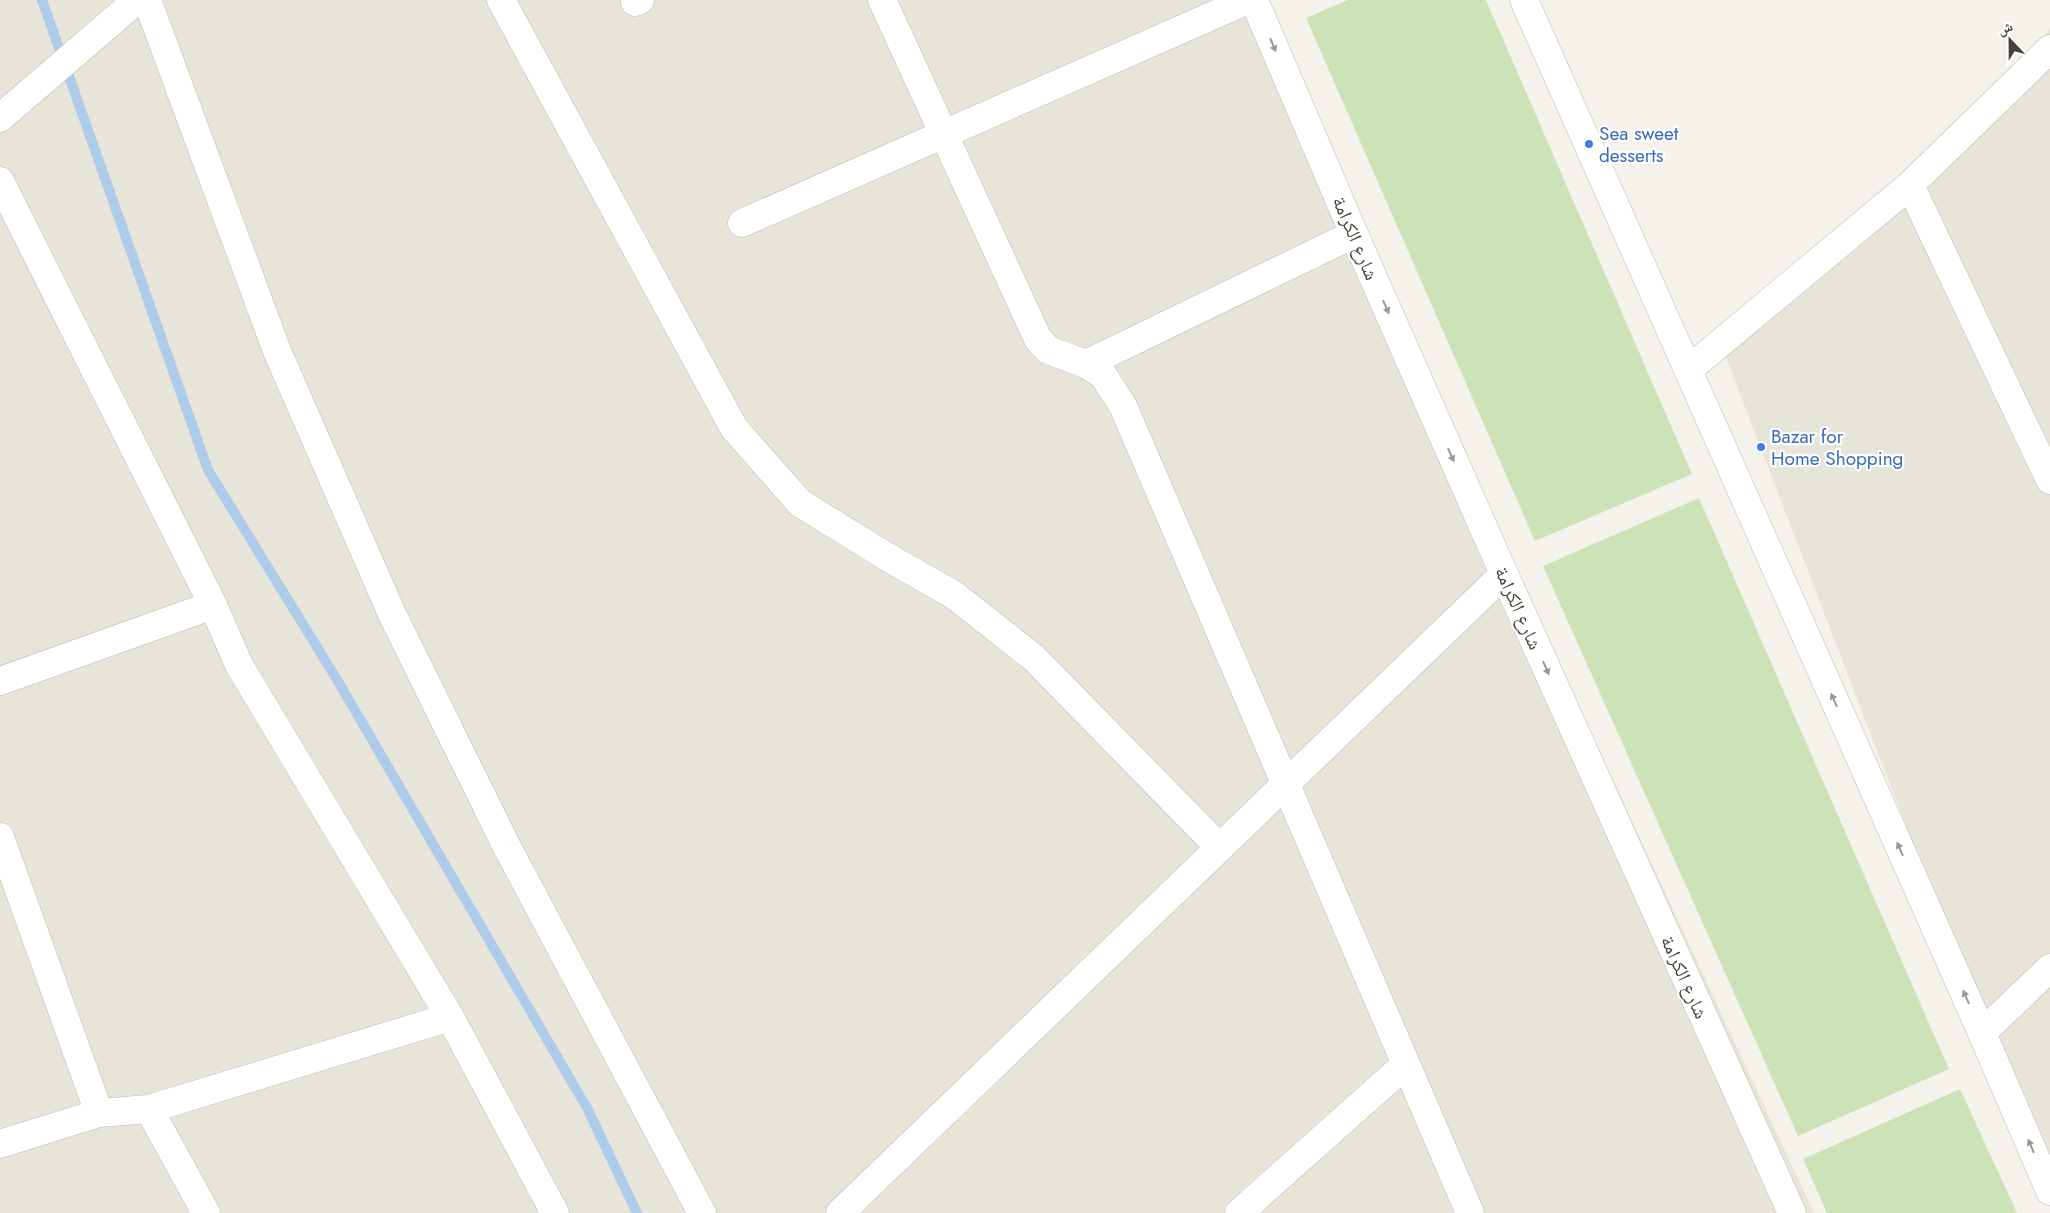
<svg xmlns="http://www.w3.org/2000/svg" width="2050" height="1213" viewBox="0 0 2050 1213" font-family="Jost,'Noto Naskh Arabic',sans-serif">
	<rect width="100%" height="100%" fill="#f4f2eb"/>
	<path fill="#e7e4d9" d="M 0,0 L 1251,0 L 1814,1213 L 0,1213 Z
		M 2050,29 L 2050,1201 L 1722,347 Z"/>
	<path fill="#cce3b8" d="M 1348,0 L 1486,0 L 1692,474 L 1535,541 L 1306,18 Z
		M 1699,498 L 1949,1069 L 1798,1136 L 1543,566 Z
		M 1960,1089 L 2017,1213 L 1827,1213 L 1803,1159 Z"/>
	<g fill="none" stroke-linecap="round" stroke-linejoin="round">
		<path stroke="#aeccea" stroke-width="10" d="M 42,0 L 208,470 L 336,678 L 587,1108 L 637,1213"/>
		<g stroke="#bebaae" stroke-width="29">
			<path id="minor" d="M 147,0 L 277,351 L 392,614 L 507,847 L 702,1213
				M 501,0 L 734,428 L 800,503 L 889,558 L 954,595 L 1034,658 L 1220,848
				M 882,0 L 1038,339 L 1048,350 L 1086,364 L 1103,375 L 1123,406 L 1470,1213
				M 635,2 L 640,0
				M 0,118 L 137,0
				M 0,181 L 213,605 L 239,665 L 450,1017 L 555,1213
				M 1910,185 L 2050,480
				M 742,223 L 1248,0
				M 1086,364 L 1354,234
				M 1688,370 L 1910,185 L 2050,49
				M 0,681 L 213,605
				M 0,837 L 99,1113
				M 1982,1033 L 2050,968
				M 149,1109 L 206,1213
				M 0,1144 L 99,1113 L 149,1109 L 450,1017
				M 840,1213 L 1504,574
				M 1239,1213 L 1405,1065"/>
		</g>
		<g stroke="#bebaae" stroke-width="29">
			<path id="tertiary" d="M 1254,0 L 1354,234 L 1504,574 L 1792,1213
				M 1524,0 L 1982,1033 L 2050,1191"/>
		</g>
		<use href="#minor" stroke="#fff" stroke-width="28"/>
		<use href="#tertiary" stroke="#fff" stroke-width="28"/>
	</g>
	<defs><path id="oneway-solid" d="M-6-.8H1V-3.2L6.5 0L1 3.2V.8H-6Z" transform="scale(1.25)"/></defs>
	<g fill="#9a9892">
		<use href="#oneway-solid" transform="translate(1273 45) rotate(67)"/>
		<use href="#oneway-solid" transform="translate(1386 307) rotate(66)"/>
		<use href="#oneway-solid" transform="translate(1451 455) rotate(66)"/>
		<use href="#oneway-solid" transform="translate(1546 668) rotate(66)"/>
		<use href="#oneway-solid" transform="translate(1834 700) rotate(-114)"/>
		<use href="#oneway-solid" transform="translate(1900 849) rotate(-114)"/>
		<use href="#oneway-solid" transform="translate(1966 997) rotate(-114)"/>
		<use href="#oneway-solid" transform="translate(2031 1146) rotate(-113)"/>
	</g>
	<g fill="#3f7fe0" stroke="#fff" stroke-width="2">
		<circle cx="1589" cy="144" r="5"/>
		<circle cx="1761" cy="447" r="5"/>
	</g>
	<g text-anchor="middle" stroke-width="4.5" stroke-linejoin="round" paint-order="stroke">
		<g font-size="19" fill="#366cbe" stroke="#fff" text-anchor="start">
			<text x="1599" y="140">Sea sweet<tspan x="1599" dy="22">desserts</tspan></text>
			<text x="1771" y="443">Bazar for<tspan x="1771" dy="22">Home Shopping</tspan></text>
		</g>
		<g font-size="19" fill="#474339" stroke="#fff">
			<text transform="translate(1356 238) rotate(67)" y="7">شارع الكرامة</text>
			<text transform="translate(1519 608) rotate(66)" y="7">شارع الكرامة</text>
			<text transform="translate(1685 977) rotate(66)" y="7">شارع الكرامة</text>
		</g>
	</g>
	<g transform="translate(2010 40) rotate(338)" stroke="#ffffff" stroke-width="4" paint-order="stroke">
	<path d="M0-4L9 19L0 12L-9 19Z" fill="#474339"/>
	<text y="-8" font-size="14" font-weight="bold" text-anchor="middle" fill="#474339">ش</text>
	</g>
</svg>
